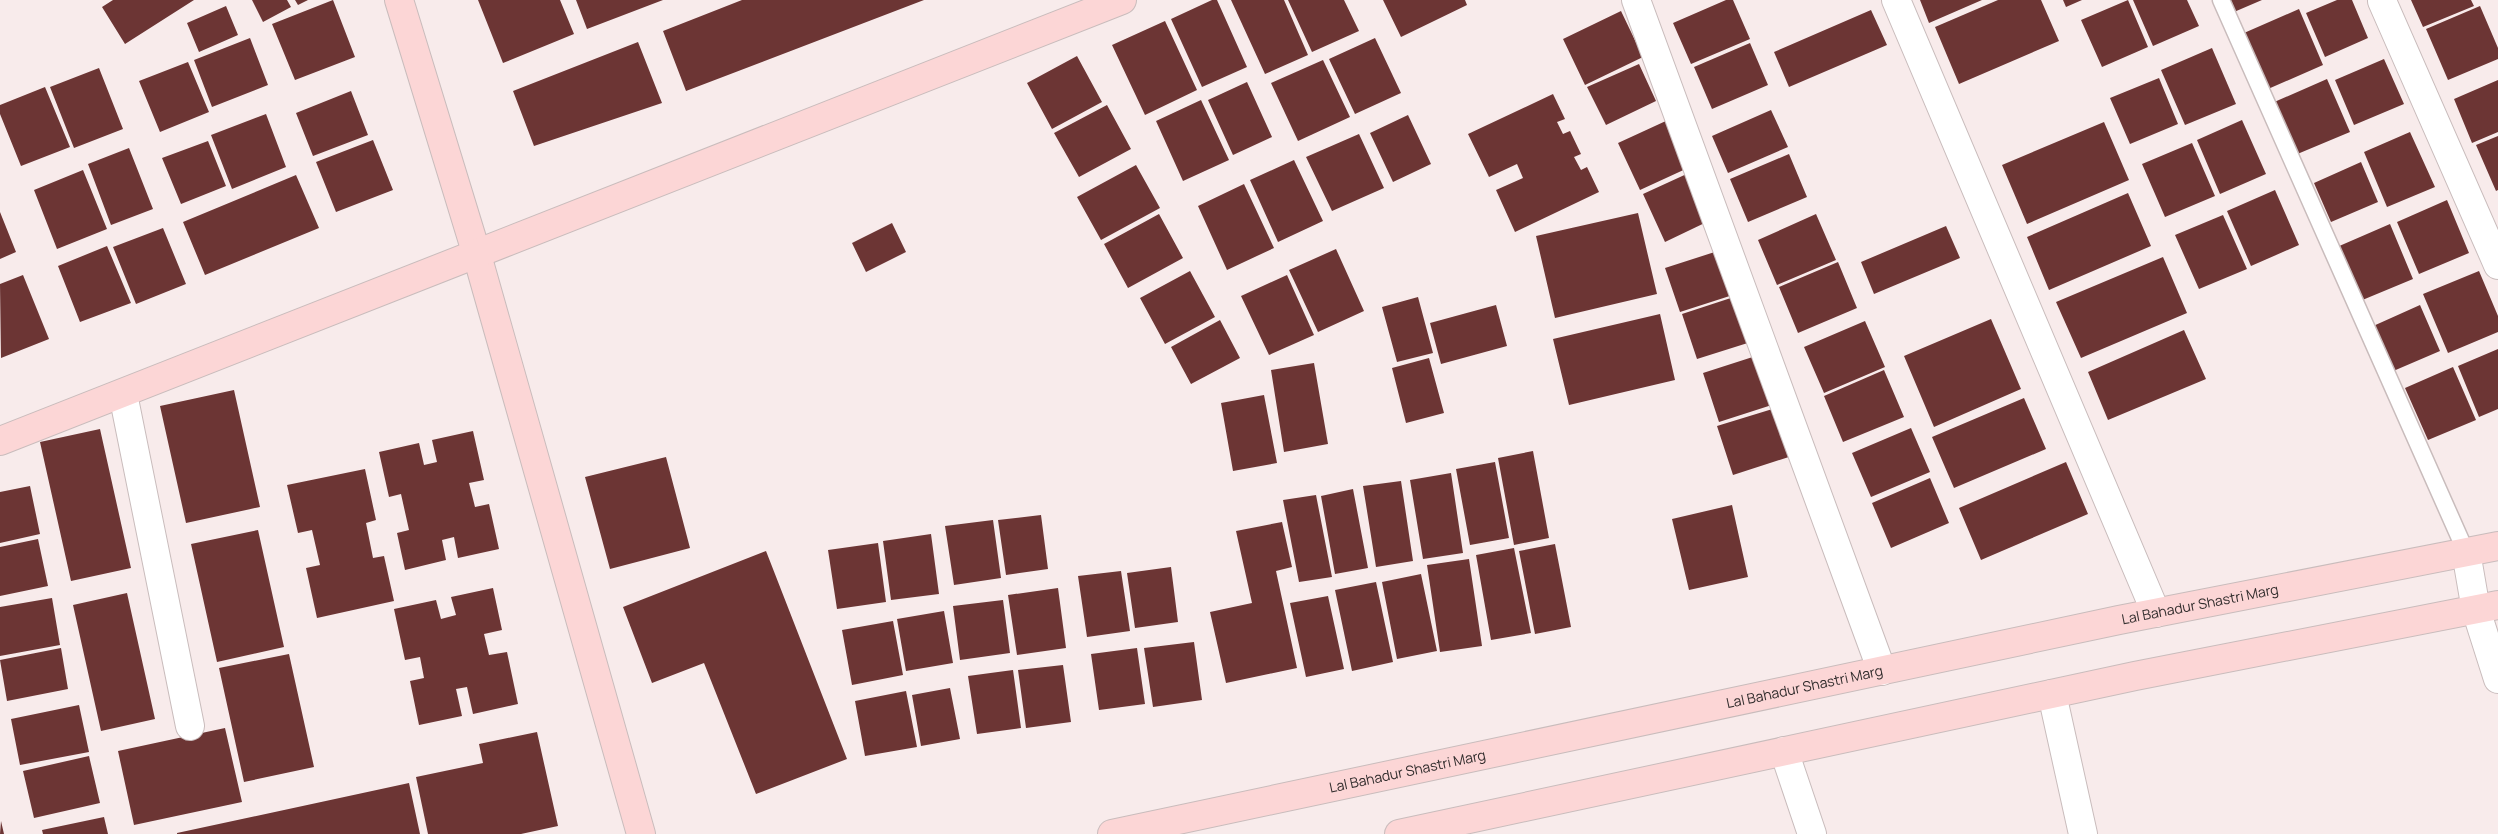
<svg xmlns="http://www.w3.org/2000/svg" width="2498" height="834" viewBox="0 0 2498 834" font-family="Manrope,sans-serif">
	<rect width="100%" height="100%" fill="#f8ebeb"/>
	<path fill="#6c3534" d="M 113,0 L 194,0 L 125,44 L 102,7 Z
		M 252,0 L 287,0 L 291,7 L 263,22 Z
		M 295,0 L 308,0 L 298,5 Z
		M 333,0 L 355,57 L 295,80 L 272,24 Z
		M 478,0 L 560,0 L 574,34 L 503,63 Z
		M 576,0 L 663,0 L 587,29 Z
		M 742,0 L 924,0 L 686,91 L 663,31 Z
		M 1212,0 L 1217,0 L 1247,67 L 1202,87 L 1171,19 Z
		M 1231,0 L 1284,0 L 1308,55 L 1265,74 Z
		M 1288,0 L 1344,0 L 1359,31 L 1312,52 Z
		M 1383,0 L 1465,0 L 1467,5 L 1401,37 Z
		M 1726,0 L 1733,0 L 1750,39 L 1691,64 L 1673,23 Z
		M 1920,0 L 1982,0 L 1929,23 Z
		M 1998,0 L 2041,0 L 2059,41 L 1959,84 L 1935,27 Z
		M 2063,0 L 2082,0 L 2066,7 Z
		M 2128,0 L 2148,47 L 2102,67 L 2081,20 Z
		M 2133,0 L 2187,0 L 2199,26 L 2153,46 Z
		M 2229,0 L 2262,0 L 2234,12 Z
		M 2337,0 L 2352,0 L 2368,38 L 2325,57 L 2306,13 Z
		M 2411,0 L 2471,0 L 2474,6 L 2423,27 Z
		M 226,6 L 238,35 L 199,52 L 187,23 Z
		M 2480,6 L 2498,48 L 2498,59 L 2448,80 L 2426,29 Z
		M 2299,9 L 2323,65 L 2268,89 L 2244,33 Z
		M 1871,10 L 1887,45 L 1789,87 L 1774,52 Z
		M 1621,11 L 1643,57 L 1585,85 L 1563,39 Z
		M 1165,21 L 1197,90 L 1145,115 L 1112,45 Z
		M 250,38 L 268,85 L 212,107 L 194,60 Z
		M 1375,38 L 1401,93 L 1355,114 L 1329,59 Z
		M 638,42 L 662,103 L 534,146 L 513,91 Z
		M 1750,43 L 1768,85 L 1712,109 L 1694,67 Z
		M 2212,48 L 2236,104 L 2185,125 L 2161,70 Z
		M 1077,56 L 1102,102 L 1052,129 L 1027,83 Z
		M 2384,59 L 2404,104 L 2354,125 L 2335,80 Z
		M 1323,60 L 1350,117 L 1298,141 L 1271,83 Z
		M 188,62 L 209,112 L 160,132 L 139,81 Z
		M 1639,64 L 1656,101 L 1606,125 L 1587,87 Z
		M 99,68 L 123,129 L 74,148 L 50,87 Z
		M 2159,78 L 2178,124 L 2130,144 L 2110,98 Z
		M 2327,79 L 2350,132 L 2295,155 L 2272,103 Z
		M 2498,80 L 2498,132 L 2472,143 L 2454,99 Z
		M 1247,82 L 1272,137 L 1233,155 L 1208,100 Z
		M 45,87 L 70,147 L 21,166 L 0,114 L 0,105 Z
		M 351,91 L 368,135 L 313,156 L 296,113 Z
		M 1553,94 L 1565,119 L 1557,122 L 1563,134 L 1570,131 L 1581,154 L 1574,157 L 1581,170 L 1587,167 L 1599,192 L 1515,232 L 1496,190 L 1523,178 L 1517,164 L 1489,177 L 1468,134 Z
		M 1201,100 L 1229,160 L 1183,181 L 1156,121 Z
		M 1107,105 L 1131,149 L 1079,177 L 1054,133 Z
		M 1771,110 L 1788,147 L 1728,173 L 1712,136 Z
		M 266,114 L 286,167 L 232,189 L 211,135 Z
		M 1408,115 L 1431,164 L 1393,182 L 1370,133 Z
		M 1668,120 L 1690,167 L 1640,190 L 1618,143 Z
		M 2242,120 L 2266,174 L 2220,194 L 2197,140 Z
		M 2104,122 L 2129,180 L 2027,224 L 2002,165 Z
		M 2410,132 L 2435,187 L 2387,207 L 2364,152 Z
		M 1359,134 L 1384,188 L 1332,211 L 1306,157 Z
		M 2498,136 L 2498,190 L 2496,191 L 2476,145 Z
		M 373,140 L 393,190 L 336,212 L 316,162 Z
		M 208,141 L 226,186 L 181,204 L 162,158 Z
		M 2192,143 L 2215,196 L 2165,217 L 2142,164 Z
		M 129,148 L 153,209 L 111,225 L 88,164 Z
		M 1789,154 L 1807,197 L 1748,222 L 1730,179 Z
		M 1294,160 L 1323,221 L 1278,242 L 1250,180 Z
		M 2361,162 L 2378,202 L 2331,222 L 2314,183 Z
		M 1136,165 L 1160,208 L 1101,240 L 1077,197 Z
		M 83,170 L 107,229 L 57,249 L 34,190 Z
		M 1691,172 L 1713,219 L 1665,242 L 1643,194 Z
		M 296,175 L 319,228 L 205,275 L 183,222 Z
		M 1244,184 L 1274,248 L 1227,270 L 1198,206 Z
		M 2275,190 L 2299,245 L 2251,266 L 2227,211 Z
		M 2128,193 L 2151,246 L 2049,290 L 2027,237 Z
		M 2447,200 L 2469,253 L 2419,274 L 2397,222 Z
		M 0,212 L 16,252 L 0,259 Z
		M 1638,213 L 1657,294 L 1555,318 L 1536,236 Z
		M 1159,214 L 1183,258 L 1128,288 L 1104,244 Z
		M 1816,214 L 1836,260 L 1777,285 L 1758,240 Z
		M 2223,215 L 2247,269 L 2199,289 L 2175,235 Z
		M 892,223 L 906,252 L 866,272 L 852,243 Z
		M 2390,224 L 2413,279 L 2360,301 L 2337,247 Z
		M 1946,226 L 1960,258 L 1874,294 L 1861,262 Z
		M 163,228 L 186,284 L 136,304 L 113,247 Z
		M 107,246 L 131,303 L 80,322 L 58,266 Z
		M 1336,249 L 1364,311 L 1318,332 L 1289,270 Z
		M 1724,249 L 1739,293 L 1680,312 L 1665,268 Z
		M 2163,257 L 2187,313 L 2081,358 L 2056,302 Z
		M 1838,262 L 1857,308 L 1798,333 L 1779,287 Z
		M 1190,271 L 1215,317 L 1165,344 L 1140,298 Z
		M 2479,271 L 2498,316 L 2498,332 L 2448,353 L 2423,294 Z
		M 23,275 L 49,339 L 1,358 L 0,284 Z
		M 1287,275 L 1314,335 L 1269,355 L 1241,296 Z
		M 1740,295 L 1754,341 L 1697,359 L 1682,314 Z
		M 1418,297 L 1433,353 L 1397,362 L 1382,307 Z
		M 1496,305 L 1507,346 L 1441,364 L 1430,323 Z
		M 2420,305 L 2440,351 L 2391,372 L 2371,327 Z
		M 1660,314 L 1675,380 L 1569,405 L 1553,339 Z
		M 1991,319 L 2021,389 L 1934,427 L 1904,356 Z
		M 1220,320 L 1240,358 L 1191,384 L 1171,347 Z
		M 1865,321 L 1885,367 L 1824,393 L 1804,347 Z
		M 2184,330 L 2206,379 L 2108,420 L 2088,372 Z
		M 2498,349 L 2498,409 L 2479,417 L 2458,366 Z
		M 1762,354 L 1778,403 L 1719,422 L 1703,373 Z
		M 1429,358 L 1444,413 L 1406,423 L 1392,368 Z
		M 1314,363 L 1328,444 L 1284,452 L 1271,370 Z
		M 2453,367 L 2476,420 L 2428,440 L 2405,388 Z
		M 1884,370 L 1904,417 L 1843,442 L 1824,396 Z
		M 234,390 L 260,507 L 186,523 L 160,406 Z
		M 1264,395 L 1277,463 L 1233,471 L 1221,403 Z
		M 2024,398 L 2046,449 L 1954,488 L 1932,437 Z
		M 1779,407 L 1795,455 L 1733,475 L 1717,426 Z
		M 1911,428 L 1930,472 L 1871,497 L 1852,453 Z
		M 100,429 L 131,568 L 71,581 L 40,442 Z
		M 473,431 L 484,480 L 469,483 L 475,507 L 489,504 L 499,549 L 458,558 L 454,537 L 442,540 L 446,560 L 405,570 L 397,533 L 409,530 L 401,494 L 389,497 L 379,452 L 419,443 L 424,465 L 437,462 L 432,440 Z
		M 1533,451 L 1549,538 L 1514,545 L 1498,458 Z
		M 666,457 L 690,548 L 610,569 L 585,477 Z
		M 1495,462 L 1509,538 L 1470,545 L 1456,469 Z
		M 2066,462 L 2088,514 L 1981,560 L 1959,508 Z
		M 365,469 L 376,520 L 366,523 L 373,558 L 384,556 L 394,601 L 317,618 L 306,568 L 320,565 L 312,530 L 298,533 L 287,485 Z
		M 1451,473 L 1463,553 L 1423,559 L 1410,480 Z
		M 1930,478 L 1949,523 L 1891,548 L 1872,503 Z
		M 1401,481 L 1413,561 L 1376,567 L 1363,486 Z
		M 30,486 L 40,534 L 0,543 L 0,492 Z
		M 1353,489 L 1368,568 L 1335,574 L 1321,496 Z
		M 1316,495 L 1332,577 L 1299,582 L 1283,500 Z
		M 1732,505 L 1748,577 L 1689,590 L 1672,519 Z
		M 1041,515 L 1048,569 L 1006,575 L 998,520 Z
		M 993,520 L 1001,578 L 954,585 L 945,526 Z
		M 1282,522 L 1292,567 L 1276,571 L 1297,668 L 1226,683 L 1210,612 L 1252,603 L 1236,531 Z
		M 258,530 L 284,647 L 217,662 L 191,544 Z
		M 931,534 L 939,594 L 891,600 L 883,541 Z
		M 38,539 L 48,586 L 0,596 L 0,547 Z
		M 878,543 L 886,602 L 837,609 L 828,550 Z
		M 1555,544 L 1571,627 L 1535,634 L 1519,551 Z
		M 1514,548 L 1531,633 L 1491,640 L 1476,555 Z
		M 766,551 L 847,759 L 756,794 L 704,663 L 652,683 L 623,607 Z
		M 1469,559 L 1482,646 L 1440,652 L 1427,565 Z
		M 1171,567 L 1178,622 L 1135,628 L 1127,573 Z
		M 1121,571 L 1130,631 L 1087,637 L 1078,576 Z
		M 1421,574 L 1437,651 L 1397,659 L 1382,582 Z
		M 1376,582 L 1393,662 L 1352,671 L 1335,590 Z
		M 493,588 L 502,630 L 484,634 L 489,655 L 507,652 L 518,704 L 473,714 L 467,687 L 456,689 L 462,716 L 419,725 L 410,681 L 424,678 L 420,657 L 405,660 L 394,609 L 436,600 L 441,619 L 456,615 L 451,597 Z
		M 1058,588 L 1066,648 L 1017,655 L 1008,595 Z
		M 127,593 L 155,719 L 101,731 L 73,605 Z
		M 1328,596 L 1344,669 L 1306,677 L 1290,603 Z
		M 52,598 L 60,645 L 0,656 L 0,607 Z
		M 1003,600 L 1010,653 L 960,660 L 953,606 Z
		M 944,611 L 953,663 L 906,671 L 897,619 Z
		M 893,621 L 903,675 L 852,685 L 842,630 Z
		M 1194,642 L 1202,700 L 1153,707 L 1144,648 Z
		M 61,648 L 68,689 L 7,701 L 0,660 Z
		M 1137,648 L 1145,704 L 1099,710 L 1091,654 Z
		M 289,654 L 314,767 L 244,782 L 219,668 Z
		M 1063,665 L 1071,722 L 1026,728 L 1018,670 Z
		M 1013,670 L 1021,728 L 977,734 L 968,676 Z
		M 950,688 L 960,739 L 921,746 L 912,695 Z
		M 906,691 L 917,747 L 865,756 L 855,701 Z
		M 79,705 L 89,752 L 20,765 L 11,719 Z
		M 225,728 L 242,802 L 134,825 L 118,751 Z
		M 537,732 L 558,826 L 521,834 L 428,834 L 416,777 L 483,763 L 479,744 Z
		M 89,756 L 100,803 L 34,818 L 23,771 Z
		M 409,783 L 420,834 L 177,834 L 177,833 Z
		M 104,817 L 108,834 L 43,834 L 42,830 Z
		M 1,821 L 4,834 L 0,834 Z"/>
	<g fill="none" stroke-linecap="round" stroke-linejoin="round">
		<g stroke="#c9bcbc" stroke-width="19">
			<path id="lane" d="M 2221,0 L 2466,552"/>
		</g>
		<g stroke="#c9bcbc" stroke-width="30">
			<path id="street" d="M 1636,0 L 1882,671
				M 1896,0 L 2156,613
				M 2382,1 L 2498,265
				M 123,394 L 190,726
				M 2466,552 L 2476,610 L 2498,679
				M 2052,694 L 2083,834
				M 1784,751 L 1812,834"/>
		</g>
		<g stroke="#c9bcbc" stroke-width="30">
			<g id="secondary">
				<path d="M 399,0 L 477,255 L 641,834"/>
				<path d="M 0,441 L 1122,0"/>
				<path id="s1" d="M 1112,834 L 2119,620 L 2498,546"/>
				<path d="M 1399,834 L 2135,676 L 2498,605"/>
			</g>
		</g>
		<use href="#lane" stroke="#fff" stroke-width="16"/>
		<use href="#street" stroke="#fff" stroke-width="28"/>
		<use href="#secondary" stroke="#fcd6d6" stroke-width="28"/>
	</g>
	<g text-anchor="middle" stroke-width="5" stroke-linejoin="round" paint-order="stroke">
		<g font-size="14" fill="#332e2e" stroke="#fff">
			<text dy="5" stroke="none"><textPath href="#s1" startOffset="1112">Lal Bahadur Shastri Marg</textPath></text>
			<text dy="5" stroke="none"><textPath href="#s1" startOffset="708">Lal Bahadur Shastri Marg</textPath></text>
			<text dy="5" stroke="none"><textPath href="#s1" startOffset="302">Lal Bahadur Shastri Marg</textPath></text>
		</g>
	</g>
</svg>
